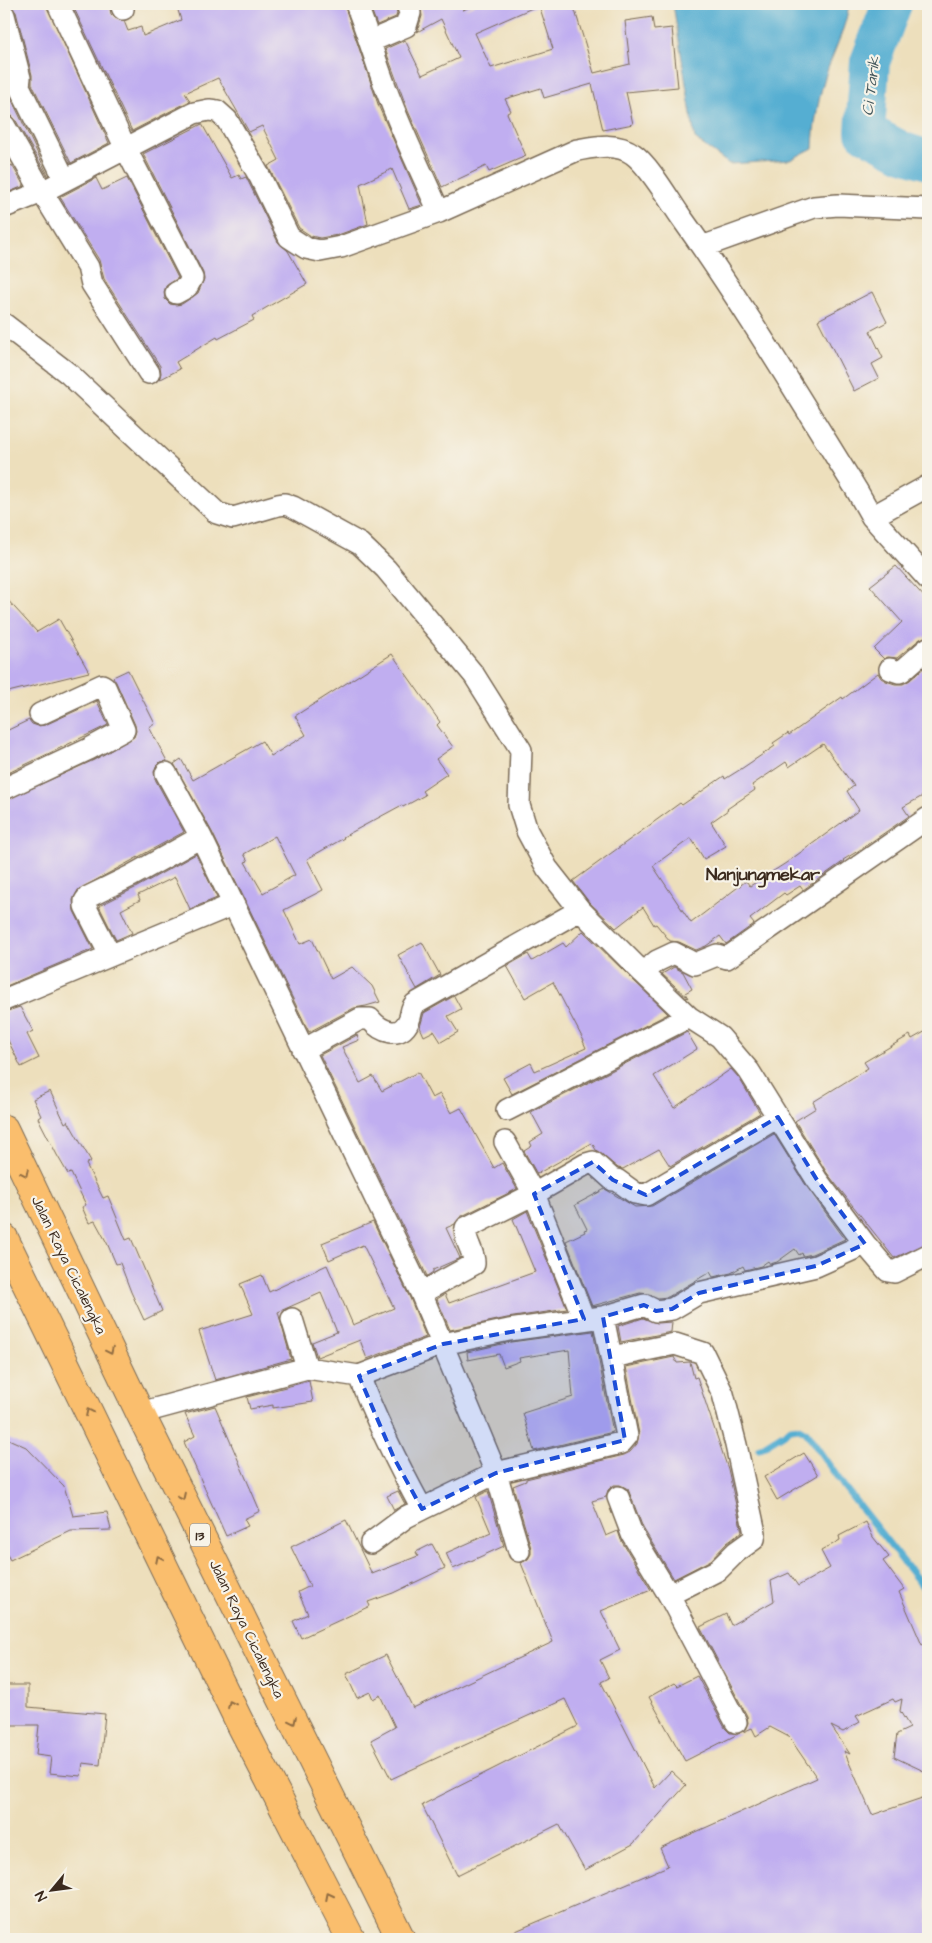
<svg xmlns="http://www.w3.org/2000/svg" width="932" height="1943" viewBox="0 0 932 1943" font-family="'Architects Daughter',sans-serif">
	<rect width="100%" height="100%" fill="#f7f3e8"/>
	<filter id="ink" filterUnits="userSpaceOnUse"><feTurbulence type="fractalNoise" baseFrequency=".02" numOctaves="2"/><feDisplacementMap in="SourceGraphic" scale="10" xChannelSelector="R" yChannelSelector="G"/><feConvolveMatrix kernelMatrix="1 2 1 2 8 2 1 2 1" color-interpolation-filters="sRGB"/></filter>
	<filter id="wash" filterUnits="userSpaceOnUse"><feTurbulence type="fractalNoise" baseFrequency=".0096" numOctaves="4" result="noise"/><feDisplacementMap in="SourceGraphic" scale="20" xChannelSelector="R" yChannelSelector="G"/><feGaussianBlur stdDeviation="1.12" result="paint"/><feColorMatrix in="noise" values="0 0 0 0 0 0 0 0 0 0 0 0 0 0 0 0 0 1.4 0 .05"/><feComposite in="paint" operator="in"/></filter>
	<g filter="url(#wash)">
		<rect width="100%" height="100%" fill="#eddfbc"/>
		<path fill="#55aed2" stroke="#486c78" d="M 673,4 L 849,4 C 846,29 833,52 825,77 C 818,101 814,123 813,148 L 790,160 L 729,164 L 695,139 Z"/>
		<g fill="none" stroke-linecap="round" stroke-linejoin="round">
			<path stroke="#55aed2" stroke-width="7" d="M 759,1449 L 791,1429 L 799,1428 L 806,1432 L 845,1488 L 928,1593"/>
			<path stroke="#55aed2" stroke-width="40" d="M 892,4 L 870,62 L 865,132 L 903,152 L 928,160"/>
		</g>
		<g id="blocks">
			<path fill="#c0aef0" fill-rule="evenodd" d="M 9,4 L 46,4 L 109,143 L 71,163 L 32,84 L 32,75 L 16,12 Z
				M 72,4 L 109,4 L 111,14 L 115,18 L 124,21 L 128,31 L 141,27 L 143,36 L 181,20 L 176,4 L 344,4 L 379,107 L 422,205 L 409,209 L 392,169 L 360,184 L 368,224 L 338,235 L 320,238 L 311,236 L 299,228 L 268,166 L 279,160 L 262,126 L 249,132 L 218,78 L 185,93 L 190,101 L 132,131 Z
				M 369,4 L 395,4 L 397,13 L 396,17 L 377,25 Z
				M 420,4 L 473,4 L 463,10 L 476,4 L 573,4 L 594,73 L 630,64 L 625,21 L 652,17 L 654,30 L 672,28 L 678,87 L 626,92 L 633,124 L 603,130 L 592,84 L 544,98 L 541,88 L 505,99 L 511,111 L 507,113 L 526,156 L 489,172 L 486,166 L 442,187 L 408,111 L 385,49 L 405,40 L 422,75 L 459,58 L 441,19 L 417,32 L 422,16 ZM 539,5 L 553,49 L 491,68 L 475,33 Z
				M 4,65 L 7,79 L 8,92 L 48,175 L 47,175 L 15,119 L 10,114 L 4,113 Z
				M 202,124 L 232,178 L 239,175 L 241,179 L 246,177 L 278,242 L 288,251 L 307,284 L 252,316 L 254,320 L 218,339 L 217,337 L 176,362 L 180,369 L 159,380 L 161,373 L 160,366 L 104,279 L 99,260 L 60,197 L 96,178 L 102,190 L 127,178 L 178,278 L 166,286 L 164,292 L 165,299 L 170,304 L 176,305 L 182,304 L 198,293 L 204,279 L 203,273 L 143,154 Z
				M 12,165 L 24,186 L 4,194 L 4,170 Z
				M 872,292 L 887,322 L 870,331 L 883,358 L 872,364 L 879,378 L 854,391 L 818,320 Z
				M 896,566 L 928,601 L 928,636 L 920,639 L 897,658 L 888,657 L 884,659 L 874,649 L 902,622 L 870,586 Z
				M 4,596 L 37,632 L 59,619 L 89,672 L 4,693 Z
				M 392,654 L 440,722 L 437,725 L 453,747 L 436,759 L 447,774 L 422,791 L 425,795 L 403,807 L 402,805 L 343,837 L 344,838 L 307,859 L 323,890 L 284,910 L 300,944 L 312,939 L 331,979 L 352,967 L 372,986 L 380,1002 L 366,1006 L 354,1008 L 309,1032 L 212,832 L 174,764 L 181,759 L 193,780 L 262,741 L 271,756 L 306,735 L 295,716 ZM 275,836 L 295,875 L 263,893 L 245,862 L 248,861 L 244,854 Z
				M 928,664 L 928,793 L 903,807 L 909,816 L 858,851 L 843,860 L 844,861 L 803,890 L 800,886 L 786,895 L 784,893 L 750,919 L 754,924 L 726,944 L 720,936 L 706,946 L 696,950 L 679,942 L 670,941 L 656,924 L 654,925 L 643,907 L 616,928 L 589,902 L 573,881 L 680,803 L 682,805 L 724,776 L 725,779 L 741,769 L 775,746 L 773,743 L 788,733 L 789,735 L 842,697 L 843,699 L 878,673 L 881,678 L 886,681 L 895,684 L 903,684 L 910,680 ZM 823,744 L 854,786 L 847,791 L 859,810 L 786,863 L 750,886 L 746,881 L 691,923 L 653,866 L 691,838 L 704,859 L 726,846 L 711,822 L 728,810 L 727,809 L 755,790 L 752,785 L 786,762 L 789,767 Z
				M 128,670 L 155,724 L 149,727 L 167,761 L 160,762 L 156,766 L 154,772 L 155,779 L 184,832 L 78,890 L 73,900 L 74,911 L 93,949 L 4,987 L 4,801 L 94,760 L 134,737 L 136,731 L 135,725 L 116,682 L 113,677 Z
				M 97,701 L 108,725 L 4,775 L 4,732 L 29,720 L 32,724 L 38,726 L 45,725 Z
				M 196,854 L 217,898 L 190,909 L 175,877 L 138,895 L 140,900 L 121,910 L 132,933 L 116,940 L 99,906 L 137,887 Z
				M 583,931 L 668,1014 L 512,1094 L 503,1078 L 531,1063 L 535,1071 L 586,1048 L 583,1041 L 584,1041 L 553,982 L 525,998 L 507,966 L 528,954 L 532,961 L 563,943 L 566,947 Z
				M 422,942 L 440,975 L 417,989 L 398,955 Z
				M 674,967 L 683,972 L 692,989 L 685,993 L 688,998 L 662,974 Z
				M 454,996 L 461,1009 L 448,1016 L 458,1032 L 441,1042 L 434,1031 L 424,1036 L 420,1027 L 424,1013 Z
				M 20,1007 L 33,1031 L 27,1034 L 39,1058 L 21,1067 L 4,1032 L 4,1012 Z
				M 928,1030 L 928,1243 L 894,1258 L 827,1173 L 795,1121 L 816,1108 L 813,1102 L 868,1068 L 864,1062 L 910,1035 L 912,1039 Z
				M 687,1032 L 697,1049 L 654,1076 L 674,1108 L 731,1069 L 739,1078 L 760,1113 L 670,1166 L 659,1149 L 623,1169 L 618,1168 L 596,1150 L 592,1143 L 537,1174 L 524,1151 L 532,1146 L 530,1142 L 543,1134 L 531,1112 Z
				M 357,1035 L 359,1040 L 342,1047 L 360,1083 L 373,1076 L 382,1091 L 418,1072 L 432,1098 L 440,1094 L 451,1113 L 461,1108 L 494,1168 L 502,1163 L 517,1189 L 460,1217 L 455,1224 L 446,1228 L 460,1258 L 433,1270 L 433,1272 L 427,1276 L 320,1055 Z
				M 50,1091 L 65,1123 L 68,1121 L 91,1161 L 86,1164 L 103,1198 L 108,1196 L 126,1240 L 131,1238 L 148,1278 L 162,1311 L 144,1320 L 131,1292 L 120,1263 L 116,1264 L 107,1243 L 95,1221 L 89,1223 L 82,1207 L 86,1205 L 71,1173 L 68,1174 L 57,1155 L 38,1118 L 41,1116 L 33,1099 Z
				M 774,1134 L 807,1187 L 845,1239 L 812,1254 L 803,1256 L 802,1253 L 799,1255 L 795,1249 L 777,1262 L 770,1264 L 768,1261 L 761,1266 L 745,1270 L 743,1266 L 731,1273 L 713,1277 L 710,1272 L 668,1297 L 658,1298 L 649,1294 L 640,1293 L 592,1306 L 566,1241 L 585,1232 L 584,1230 L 587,1229 L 575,1205 L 605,1189 L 635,1207 L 652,1206 Z
				M 527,1211 L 567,1309 L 507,1318 L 450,1330 L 437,1299 L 445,1294 L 449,1303 L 535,1272 L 513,1219 Z
				M 373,1222 L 410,1298 L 426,1337 L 367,1359 L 360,1340 L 317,1357 L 312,1342 L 337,1332 L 321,1293 L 278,1312 L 291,1359 L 215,1380 L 199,1331 L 253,1314 L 240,1284 L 262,1275 L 269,1292 L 327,1265 L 353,1325 L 394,1308 L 363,1245 L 329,1260 L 322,1243 Z
				M 643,1318 L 657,1323 L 672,1322 L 671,1332 L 621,1342 L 618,1326 Z
				M 593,1331 L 613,1432 L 534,1451 L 523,1413 L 573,1397 L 569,1350 L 519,1358 L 520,1361 L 504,1367 L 499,1354 L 468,1360 L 467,1352 L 511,1342 Z
				M 674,1357 L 677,1363 L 690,1362 L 694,1378 L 697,1377 L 728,1469 L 742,1532 L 727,1543 L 711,1560 L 674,1579 L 643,1528 L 628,1489 L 620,1485 L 614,1485 L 608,1490 L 606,1497 L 592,1501 L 606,1536 L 618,1531 L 621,1540 L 651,1590 L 601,1611 L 620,1650 L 600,1660 L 609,1678 L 601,1682 L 655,1788 L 671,1771 L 686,1785 L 633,1844 L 585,1870 L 559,1824 L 457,1875 L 422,1805 L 578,1726 L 565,1699 L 391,1779 L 371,1740 L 395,1727 L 380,1695 L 373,1699 L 370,1692 L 357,1698 L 346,1674 L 386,1655 L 413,1708 L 553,1642 L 521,1563 L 528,1559 L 531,1554 L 531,1548 L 513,1486 L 526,1481 L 526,1479 L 624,1455 L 630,1452 L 637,1444 L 639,1434 L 626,1367 Z
				M 309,1381 L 313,1402 L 273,1408 L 273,1405 L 250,1409 L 247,1397 Z
				M 215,1406 L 260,1511 L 244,1519 L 248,1526 L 226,1536 L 184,1442 L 195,1436 L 185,1414 Z
				M 4,1437 L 26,1447 L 64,1486 L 73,1516 L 107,1512 L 111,1530 L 71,1531 L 10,1560 L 4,1549 Z
				M 804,1453 L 818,1475 L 777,1500 L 764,1477 Z
				M 398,1491 L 405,1504 L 394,1510 L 387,1496 Z
				M 488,1491 L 504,1546 L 453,1569 L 446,1553 L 491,1533 L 476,1497 Z
				M 346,1520 L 372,1574 L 418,1556 L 416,1552 L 432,1544 L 445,1568 L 393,1593 L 368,1602 L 370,1606 L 301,1638 L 293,1621 L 308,1614 L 298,1592 L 310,1586 L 291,1547 Z
				M 866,1522 L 873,1537 L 889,1557 L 883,1561 L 904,1589 L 899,1592 L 922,1645 L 928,1642 L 928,1773 L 894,1757 L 897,1734 L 910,1728 L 900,1711 L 902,1699 L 895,1702 L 893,1699 L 856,1716 L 860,1722 L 843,1732 L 831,1726 L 850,1754 L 844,1751 L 872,1815 L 928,1796 L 928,1939 L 497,1939 L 668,1866 L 660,1848 L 817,1778 L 789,1737 L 770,1727 L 756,1736 L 752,1728 L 743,1732 L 748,1723 L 747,1716 L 700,1627 L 726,1614 L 731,1625 L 774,1601 L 771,1581 L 789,1573 L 798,1586 L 830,1568 L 821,1551 L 840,1540 L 839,1536 Z
				M 697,1676 L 725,1728 L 730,1733 L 740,1733 L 685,1761 L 649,1697 L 674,1683 L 677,1686 Z
				M 4,1685 L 28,1685 L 28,1707 L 105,1714 L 100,1765 L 83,1763 L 81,1776 L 49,1773 L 51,1757 L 36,1755 L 39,1725 L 4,1725 Z"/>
		</g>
	</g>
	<g filter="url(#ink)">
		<use href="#blocks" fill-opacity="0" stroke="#796955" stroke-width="1"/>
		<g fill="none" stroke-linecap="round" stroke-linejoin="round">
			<g stroke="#796955" stroke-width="24">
				<path id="minor" d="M 58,4 L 126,149 L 192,278 L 187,287 L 176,293
					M 121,4 L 123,9
					M 356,4 C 369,36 378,70 391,102 C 405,139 423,175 439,212
					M 4,15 L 20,78 L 19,86 L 65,180
					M 371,41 L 406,26 L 410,13 L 407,4
					M 4,125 L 42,192 L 88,267 L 92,284 L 149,373
					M 4,207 L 42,192 L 194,113 L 209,110 L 217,111 L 227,120 L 260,177 L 289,237 L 306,248 L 320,251 L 341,247 L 439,212 L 577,150 C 595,147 617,142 633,154 C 649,165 669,200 681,217 C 744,305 799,398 856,489 L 872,517 L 928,579
					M 702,247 L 814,207 L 838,205 L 928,209
					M 4,324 L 69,374 L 217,513 L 233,518 L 278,505 L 285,504 L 293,507 L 360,544 L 386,569 L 474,675 L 521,750 L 519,805 L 527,831 L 547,868 L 580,910 L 643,973 L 689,1017 L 720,1037 L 749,1071 L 817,1180 L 865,1244 L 888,1271 L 894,1272 L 928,1255
					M 872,517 L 928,486
					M 890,669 L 899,672 L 902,671 L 928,648
					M 166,773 L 201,837 L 421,1293 L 496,1473 L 519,1551
					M 4,789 L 89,749 L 124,730 L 105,687 L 102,685 L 40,714
					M 110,955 L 85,906 L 85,901 L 88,897 L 131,876 L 201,837
					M 643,973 L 657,961 L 674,953 L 695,964 L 717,955 L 727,958 L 928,818
					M 4,1000 L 232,905
					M 303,1050 L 360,1019 L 370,1019 C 381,1032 401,1040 409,1020 C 412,1014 410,1009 415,1004 L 580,910
					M 507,1110 L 689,1017
					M 505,1142 L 534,1194 L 584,1319
					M 421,1293 L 474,1264 C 475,1251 463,1240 466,1228 L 534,1194 L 586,1164 L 593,1162 L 613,1180 L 617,1180 L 635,1193 L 646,1195 L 778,1117
					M 292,1319 L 307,1368
					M 612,1357 L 675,1344 L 703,1353 L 723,1394 L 736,1445 L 755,1533 L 754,1539 L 736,1552 L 718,1570 L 669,1595
					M 359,1376 C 377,1423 398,1465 422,1509 L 406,1517 L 371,1543
					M 140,1413 L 307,1368 L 359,1376 L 443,1344 L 509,1330 L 603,1317 L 644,1305 L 656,1311 L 672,1309 L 699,1293 L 816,1266 L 865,1244
					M 618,1497 L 632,1534 L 669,1595 L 736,1722
					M 422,1509 L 496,1473 L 621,1443 L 627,1436 L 603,1317"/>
			</g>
			<g stroke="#796955" stroke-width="30">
				<path id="trunk" d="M 4,1129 L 140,1413 L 401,1939
					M 4,1238 L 238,1719 L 351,1939"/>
			</g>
			<use href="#minor" stroke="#fff" stroke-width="21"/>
			<use href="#trunk" stroke="#fabe6d" stroke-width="28"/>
		</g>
		<defs><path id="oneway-chevron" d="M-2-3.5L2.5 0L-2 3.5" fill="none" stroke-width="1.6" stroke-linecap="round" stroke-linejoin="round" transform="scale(1.25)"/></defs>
		<g stroke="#916d42">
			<use href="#oneway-chevron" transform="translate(25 1173) rotate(64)"/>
			<use href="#oneway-chevron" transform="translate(110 1351) rotate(64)"/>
			<use href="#oneway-chevron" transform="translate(89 1412) rotate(-116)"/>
			<use href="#oneway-chevron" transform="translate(182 1497) rotate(64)"/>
			<use href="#oneway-chevron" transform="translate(159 1559) rotate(-116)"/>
			<use href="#oneway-chevron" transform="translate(231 1704) rotate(-116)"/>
			<use href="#oneway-chevron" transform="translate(293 1721) rotate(64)"/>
			<use href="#oneway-chevron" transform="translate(329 1896) rotate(-117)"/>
		</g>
	</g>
	<path fill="#1d4ed8" fill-opacity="0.2" stroke="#1d4ed8" stroke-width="4" stroke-dasharray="10 6" stroke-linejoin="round" d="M 778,1117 L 817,1180 L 865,1244 L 816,1266 L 699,1293 L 672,1309 L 656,1311 L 644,1305 L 603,1317 L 625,1440 L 496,1473 L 422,1509 L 394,1458 L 359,1376 L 443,1344 L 584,1319 L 534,1194 L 593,1162 L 613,1180 L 646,1195 Z"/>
	<g text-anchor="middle" stroke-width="4.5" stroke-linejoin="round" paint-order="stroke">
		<rect fill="#f7f3e8" stroke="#73665b" stroke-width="1" x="190" y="1523.5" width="20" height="23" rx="4"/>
		<g font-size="14" font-weight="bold" fill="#3b2a1e">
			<text x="200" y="1540">13</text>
		</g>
		<g font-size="15" fill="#3b2a1e" stroke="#f7f3e8">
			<text transform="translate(69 1265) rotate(64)" y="5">Jalan Raya Cicalengka</text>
			<text transform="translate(247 1629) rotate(64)" y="5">Jalan Raya Cicalengka</text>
		</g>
		<g font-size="16" font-style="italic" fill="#44585d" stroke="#f7f3e8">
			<text transform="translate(870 86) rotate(-83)" y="6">Ci Tarik</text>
		</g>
		<g font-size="18" font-weight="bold" fill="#3b2a1e" stroke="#f7f3e8">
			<text x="763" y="880">Nanjungmekar</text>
		</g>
	</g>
	<rect width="932" height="1943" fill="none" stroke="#f7f3e8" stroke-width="20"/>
	<g transform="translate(52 1890) rotate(241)" stroke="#f7f3e8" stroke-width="4" paint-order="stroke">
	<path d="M0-4L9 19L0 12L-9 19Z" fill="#3b2a1e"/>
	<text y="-8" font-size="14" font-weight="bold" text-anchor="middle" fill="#3b2a1e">N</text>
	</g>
</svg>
